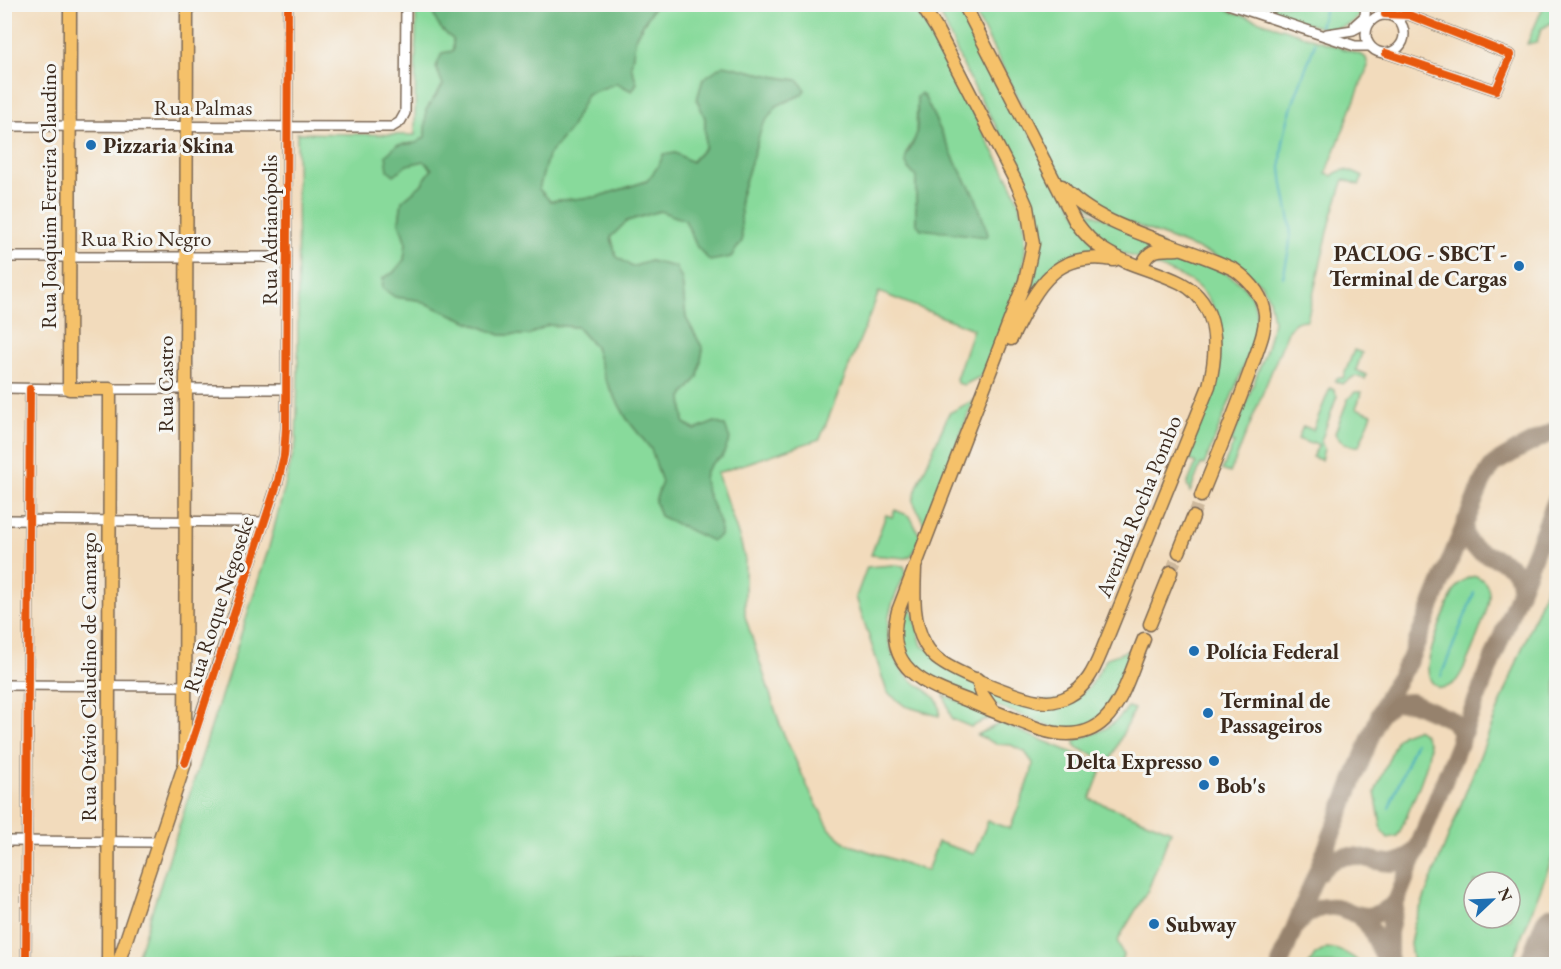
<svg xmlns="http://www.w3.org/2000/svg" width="1561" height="969" viewBox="0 0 1561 969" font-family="'EB Garamond',serif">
	<rect width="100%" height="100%" fill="#f6f6f2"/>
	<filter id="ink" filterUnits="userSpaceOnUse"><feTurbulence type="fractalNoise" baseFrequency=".0167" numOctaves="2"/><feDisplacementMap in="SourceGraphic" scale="12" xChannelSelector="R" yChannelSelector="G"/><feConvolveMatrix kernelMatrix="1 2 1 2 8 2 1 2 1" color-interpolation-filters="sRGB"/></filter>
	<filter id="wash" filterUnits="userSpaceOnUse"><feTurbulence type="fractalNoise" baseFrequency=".008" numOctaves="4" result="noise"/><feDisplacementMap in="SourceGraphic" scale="24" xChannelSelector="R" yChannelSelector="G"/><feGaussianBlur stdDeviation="1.35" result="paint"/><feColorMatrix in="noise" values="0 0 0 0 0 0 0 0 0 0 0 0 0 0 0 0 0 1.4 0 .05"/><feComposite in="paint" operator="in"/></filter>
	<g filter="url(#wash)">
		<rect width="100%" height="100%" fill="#f2dbbc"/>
		<path fill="#88da9b" stroke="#62825c" stroke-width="1.5" fill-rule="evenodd" d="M 663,4 L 912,5 C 940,44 961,89 983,132 C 996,157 1013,182 1021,209 C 1025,222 1026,237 1025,250 C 1022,293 999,335 983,375 L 964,385 L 957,383 L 956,379 L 973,329 L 879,292 L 820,439 L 717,473 L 741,543 L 745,560 L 745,616 L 781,728 L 810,792 L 830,829 L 847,844 L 927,871 L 938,842 L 974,854 L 988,821 L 1010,829 L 1031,775 L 1033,763 L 1025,752 L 1011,745 L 996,744 L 977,735 L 1000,723 L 1103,765 L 1090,799 L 1171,831 L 1148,890 L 1119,938 L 1118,943 L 1123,955 L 1120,964 L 135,964 L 269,547 L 296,443 L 298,373 L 297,133 L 415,135 L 416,5 L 434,5 C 431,19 442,31 453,39 L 453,51 L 443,85 L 426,110 L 425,137 L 416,143 L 397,145 L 407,165 L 424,161 L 432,169 L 421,185 L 402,201 L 399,222 L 406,243 L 404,260 L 393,273 L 383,278 L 395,297 L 418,300 L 500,335 L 529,335 L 547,325 L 577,327 L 595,347 L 605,379 L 627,419 L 651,449 L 662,482 L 655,501 L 660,516 L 712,540 L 721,525 L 705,491 L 704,473 L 712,462 L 725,426 L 715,422 L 695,430 L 684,423 L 682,397 L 698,377 L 703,349 L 686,318 L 682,280 L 675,267 L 650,261 L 632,267 L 616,256 L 611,236 L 627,221 L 660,211 L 685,220 L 697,247 L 742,241 L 740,198 L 762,126 L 776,106 L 801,95 L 799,80 C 773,78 749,70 723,66 L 703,79 L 697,100 L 705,118 L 705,147 L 691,162 L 675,153 L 660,165 L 647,181 L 597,197 L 550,201 L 539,189 L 548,155 L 570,129 L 587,94 L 617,83 L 632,91 L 637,83 L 631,66 L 636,36 L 653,8 ZM 921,94 L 924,96 L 957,165 L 976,198 L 916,223 L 916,177 L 906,153 L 916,137 L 917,97 Z
			M 936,5 L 956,5 L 1099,252 L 1079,257 L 1030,292 C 1035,275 1041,257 1040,238 C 1033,176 986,116 960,59 C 952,41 945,23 936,5 Z
			M 971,5 L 1212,5 L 1362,55 L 1366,58 L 1368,66 L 1326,174 L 1332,176 C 1343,166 1351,171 1363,177 L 1359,185 L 1344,179 L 1332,215 L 1307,320 C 1297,320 1293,323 1288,331 L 1230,473 L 1222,470 L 1234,443 L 1231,442 L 1267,348 L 1271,332 L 1273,320 L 1271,309 L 1269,299 L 1261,284 L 1234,263 L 1091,208 L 1068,187 L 1054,168 Z
			M 1246,5 L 1363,5 C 1361,24 1342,28 1325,29 Z
			M 1544,5 L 1556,5 L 1556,20 L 1541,29 L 1537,42 L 1527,44 Z
			M 1075,205 L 1162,245 L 1141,259 C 1111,252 1088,232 1075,205 Z
			M 1180,254 C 1225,272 1268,282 1254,341 L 1204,465 L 1201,464 L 1190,492 L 1187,485 L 1196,463 L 1185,458 C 1202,409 1248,323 1193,283 C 1181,275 1165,270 1151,264 L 1150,260 L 1155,255 Z
			M 1354,350 L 1362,353 L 1356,370 L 1366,375 L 1365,379 L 1355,376 L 1342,384 L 1335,381 L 1337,378 L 1343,378 Z
			M 1330,388 L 1334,390 L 1337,396 L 1321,441 L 1324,449 L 1321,460 L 1312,457 L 1319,445 L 1312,442 L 1311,444 L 1298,439 L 1303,426 L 1313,430 Z
			M 1355,392 L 1362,392 L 1356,408 L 1372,414 L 1359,446 C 1350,447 1338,442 1335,433 L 1348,399 Z
			M 974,400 L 925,526 L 913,501 L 917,487 L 949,413 Z
			M 895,510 L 910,516 L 920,536 L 912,555 L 906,558 L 871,555 L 886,515 L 892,517 Z
			M 1556,562 L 1556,849 L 1511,964 L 1413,964 L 1410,944 L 1414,924 ZM 1474,882 L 1510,882 L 1510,918 L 1474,918 Z
			M 893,565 L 904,566 L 906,572 C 899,588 889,606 888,624 C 886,644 895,665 910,679 C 922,689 944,696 939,716 L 905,706 L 887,692 L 856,597 L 867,567 Z
			M 1476,576 C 1485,580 1490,588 1489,598 C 1488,612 1465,671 1456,681 C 1451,686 1446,688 1439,688 C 1431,684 1428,677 1428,669 C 1427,656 1450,594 1459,584 C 1464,579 1469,577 1476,576 Z
			M 904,605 L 911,605 L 922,646 L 1027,701 L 1074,699 L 1090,686 L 1107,658 L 1132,649 C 1122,681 1113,721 1076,728 C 1068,730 1060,728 1052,727 L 930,680 L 912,666 L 902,646 L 899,627 Z
			M 944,695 L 994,716 L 971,727 L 952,719 Z
			M 1128,707 L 1134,709 L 1111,759 L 1107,760 L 1077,748 L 1075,745 L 1075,740 C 1099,733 1114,727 1128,707 Z
			M 1416,729 C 1425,733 1430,741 1429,751 C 1428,770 1408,812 1400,832 L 1397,836 L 1388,838 L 1382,831 L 1375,792 L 1397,739 L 1403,734 Z
			M 1327,948 C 1339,949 1352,955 1361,964 L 1309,964 L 1315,955 Z"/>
		<path fill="#6eba83" stroke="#547250" stroke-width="1.5" d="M 434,5 L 663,5 L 653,8 L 636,36 L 631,66 L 637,83 L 632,91 L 617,83 L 587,94 L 570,129 L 548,155 L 539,189 L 550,201 L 597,197 L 647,181 L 659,165 L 663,155 L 675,153 L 692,162 L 705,147 L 705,118 L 697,100 L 703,79 L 723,65 C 749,70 773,78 799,80 L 805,90 L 801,95 L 776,106 L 762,126 L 740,198 L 742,241 L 731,257 L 710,261 L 697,247 L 685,220 L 660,211 L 627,221 L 611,237 L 616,256 L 632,267 L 650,261 L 676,267 L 682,280 L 686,318 L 703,349 L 698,377 L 682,397 L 684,423 L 695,430 L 715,422 L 725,426 L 730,439 L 722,457 C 681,477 724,507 720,536 L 712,541 L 660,516 L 655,501 L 662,482 L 651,449 L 627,419 L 605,379 L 595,347 L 577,327 L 548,325 L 529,335 L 500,335 L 418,300 L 395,297 L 382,288 L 383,278 L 393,273 L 404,260 L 406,243 L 399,222 L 402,201 L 421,185 L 432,169 L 424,161 L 407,165 L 394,175 L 388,170 L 386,155 L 397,145 L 416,143 L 425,137 L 426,110 L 443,85 L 436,67 L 442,53 L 453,51 L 453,39 C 442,31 431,19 434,5 Z
			M 921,93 L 924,96 L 957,165 L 976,198 L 988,234 L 987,237 L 921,229 L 916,223 L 916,177 C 895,157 911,154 916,135 C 918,124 917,109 917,97 Z"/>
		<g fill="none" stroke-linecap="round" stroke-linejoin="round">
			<path stroke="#40a9c0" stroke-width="2" d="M 1320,27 L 1326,4
				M 1283,277 C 1287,259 1292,241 1290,222 C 1287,203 1281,183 1281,163 C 1282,122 1302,81 1315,43
				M 1441,676 L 1474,593
				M 1389,808 L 1415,743"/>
			<path stroke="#96826d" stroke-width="18" d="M 1523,447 L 1556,430
				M 1465,522 C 1460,568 1523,545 1520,592
				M 1380,714 L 1394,703 L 1411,702 L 1452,720 L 1459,730 L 1460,744
				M 1318,874 C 1325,867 1330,860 1340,857 C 1370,850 1392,881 1419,846
				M 1358,915 L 1371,929 L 1385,960
				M 1298,924 C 1307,911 1324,904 1340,908 C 1349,911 1357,916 1367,916 C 1379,915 1388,909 1396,902
				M 1280,964 L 1385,701 L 1410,659 L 1483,480 L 1494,464 L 1521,448
				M 1389,964 L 1389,932 L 1396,902 L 1556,500"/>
			<path stroke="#96826d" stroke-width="45" d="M 1542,964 L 1556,928"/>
		</g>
	</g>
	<g filter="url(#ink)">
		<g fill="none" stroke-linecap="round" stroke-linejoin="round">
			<path stroke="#cdb89c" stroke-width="12" stroke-dasharray="12 6" stroke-linecap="butt" d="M 1193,517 L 1201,496
				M 1171,572 L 1179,552"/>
			<g stroke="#7b6855" stroke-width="12">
				<path id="minor" d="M 1228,4 L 1355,46 L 1370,46
					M 1385,4 L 1404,13
					M 1385,14 L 1409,15 L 1511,55 L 1496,90 L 1386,53
					M1366 34a19 19 0 1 1 38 0a19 19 0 1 1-38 0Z
					M 1355,25 L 1365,16 L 1366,4
					M 1327,34 L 1353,30 L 1370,21
					M 4,126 L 392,127 L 400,122 L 405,113 L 406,4
					M 4,257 L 287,257
					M 4,388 L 69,389
					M 110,389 L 286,389
					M 4,520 L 264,522
					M 4,685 L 185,686
					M 187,755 L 278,481 L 284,456 L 286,428 L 288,4
					M 4,841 L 159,842
					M 26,964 L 30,389"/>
			</g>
			<g stroke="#7b6855" stroke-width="15">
				<path id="major" d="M 70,4 L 69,389 L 110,389 L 108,964
					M 921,4 L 936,28 L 1017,184 L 1027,207 L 1033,244 L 1025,281 L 898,611 C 883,669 924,684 969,701 C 992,711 1016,720 1039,729 C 1113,752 1122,692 1144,639
					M 1062,186 C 1099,230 1183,244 1235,270 C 1250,281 1263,295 1265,314 C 1266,331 1258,348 1253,363 C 1237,408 1219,452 1201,496
					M 1141,267 C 1150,247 1157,250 1178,249
					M 1011,339 C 1035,292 1051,249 1114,260
					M 1179,552 L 1193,517
					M 915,568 C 914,593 912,621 925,644 C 929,651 934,657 940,661 C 958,674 1016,697 1038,701 C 1048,703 1060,701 1069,696 C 1086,687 1094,670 1101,653 L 1209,386 C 1218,350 1220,304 1181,283 C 1156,270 1128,266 1104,250 C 1092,243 1083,232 1075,221 L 964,4
					M 1150,624 L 1171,572
					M 977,679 L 982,694 L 993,710
					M 118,964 L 185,763 L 187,4"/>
			</g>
			<use href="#minor" stroke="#fff" stroke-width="9"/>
			<use href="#major" stroke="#f5c16b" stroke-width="12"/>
			<g stroke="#f6f6f2" stroke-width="11">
				<path id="cycleway" d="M 1385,14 L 1409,15 L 1511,55 L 1496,90 L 1386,53
					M 185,763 L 278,481 L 284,456 L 286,428 L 288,4
					M 26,964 L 30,389"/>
			</g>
			<use href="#cycleway" stroke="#e8590c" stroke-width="8"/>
		</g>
	</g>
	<g fill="#1f6fb2" stroke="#f6f6f2" stroke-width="2">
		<circle cx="91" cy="145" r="6"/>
		<circle cx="1519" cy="266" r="6"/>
		<circle cx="1194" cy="651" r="6"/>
		<circle cx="1208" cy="713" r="6"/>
		<circle cx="1214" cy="761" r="6"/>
		<circle cx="1204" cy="785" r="6"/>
		<circle cx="1154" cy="924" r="6"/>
	</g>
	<g text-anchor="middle" stroke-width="6" stroke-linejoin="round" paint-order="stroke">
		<g font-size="22" fill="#3b2a1e" stroke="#f6f6f2">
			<text x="203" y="115">Rua Palmas</text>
			<text transform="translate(48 196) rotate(-90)" y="8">Rua Joaquim Ferreira Claudino</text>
			<text transform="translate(269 230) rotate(-90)" y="8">Rua Adrianópolis</text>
			<text x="146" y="246">Rua Rio Negro</text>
			<text transform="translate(165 384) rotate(-90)" y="8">Rua Castro</text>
			<text transform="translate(1138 506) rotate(-68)" y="8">Avenida Rocha Pombo</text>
			<text transform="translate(218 604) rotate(-72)" y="8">Rua Roque Negoseke</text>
			<text transform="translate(88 677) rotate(-90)" y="8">Rua Otávio Claudino de Camargo</text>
		</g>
		<g font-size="22" font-weight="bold" fill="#3b2a1e" stroke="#f6f6f2" text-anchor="start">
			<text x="103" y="153">Pizzaria Skina</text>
			<text x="1507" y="261" text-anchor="end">PACLOG - SBCT -<tspan x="1507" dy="25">Terminal de Cargas</tspan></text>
			<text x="1206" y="659">Polícia Federal</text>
			<text x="1220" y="708">Terminal de<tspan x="1220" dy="25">Passageiros</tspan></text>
			<text x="1202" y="769" text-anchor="end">Delta Expresso</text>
			<text x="1216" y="793">Bob's</text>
			<text x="1166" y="932">Subway</text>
		</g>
	</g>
	<rect width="1561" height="969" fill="none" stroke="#f6f6f2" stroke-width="24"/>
	<g transform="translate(1492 900) rotate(67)"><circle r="28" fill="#f6f6f2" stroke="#aba49d" stroke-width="1.5"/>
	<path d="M0-4.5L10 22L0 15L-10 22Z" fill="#1f6fb2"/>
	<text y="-9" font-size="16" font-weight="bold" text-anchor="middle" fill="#3b2a1e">N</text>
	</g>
</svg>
